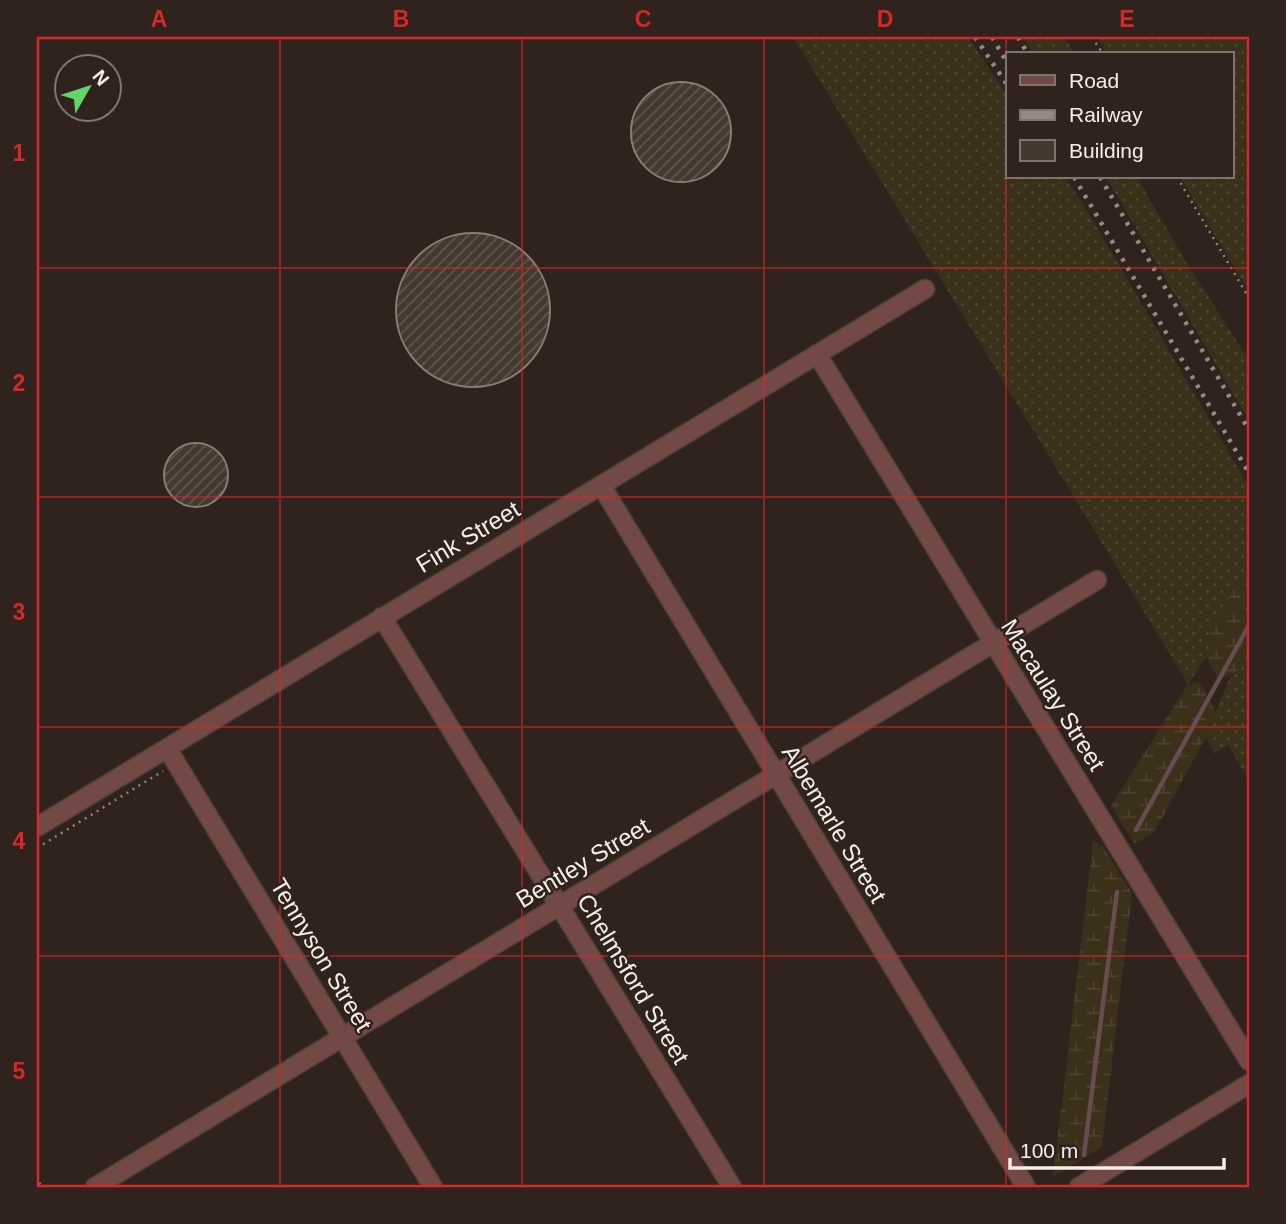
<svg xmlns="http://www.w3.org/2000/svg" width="1286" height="1224" viewBox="0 0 1286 1224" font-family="Helvetica,sans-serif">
	<defs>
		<pattern id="grass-dots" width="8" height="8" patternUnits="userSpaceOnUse" patternTransform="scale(1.75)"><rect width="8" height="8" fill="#3b3019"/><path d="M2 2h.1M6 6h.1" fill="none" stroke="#4e442f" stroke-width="1.8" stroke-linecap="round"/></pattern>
		<pattern id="wetland-marsh" width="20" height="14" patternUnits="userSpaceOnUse" patternTransform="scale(1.75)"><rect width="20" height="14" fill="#3b3019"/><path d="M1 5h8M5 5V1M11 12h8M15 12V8" fill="none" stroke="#4e442f"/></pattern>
		<pattern id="building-hatch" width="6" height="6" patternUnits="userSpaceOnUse" patternTransform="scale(1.75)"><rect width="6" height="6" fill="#43392f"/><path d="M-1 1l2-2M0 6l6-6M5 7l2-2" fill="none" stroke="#5f564d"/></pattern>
	</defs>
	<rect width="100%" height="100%" fill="#30231e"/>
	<path fill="url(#grass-dots)" d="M 793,37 L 968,37 L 1008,97 L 1008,177 L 1064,177 L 1085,207 L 1249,487 L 1249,579 L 1212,648 L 1188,684 Z
		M 1023,37 L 1065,37 L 1075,54 L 1033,54 Z
		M 1097,37 L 1249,37 L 1249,292 L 1180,177 L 1232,177 L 1232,54 L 1107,54 Z
		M 1106,177 L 1137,177 L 1189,267 L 1249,360 L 1249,421 Z
		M 1249,655 L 1249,782 L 1228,745 L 1215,753 L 1205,737 L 1231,676 L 1240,669 Z"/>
	<path fill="url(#wetland-marsh)" d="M 1249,563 C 1249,582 1254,644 1248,657 C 1241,671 1231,676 1218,679 L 1206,656 L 1213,625 Z
		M 1200,682 L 1215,710 L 1213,724 L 1155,831 L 1135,844 L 1111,806 L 1188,684 Z
		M 1093,842 L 1103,846 L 1132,894 L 1102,1147 L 1053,1177 Z"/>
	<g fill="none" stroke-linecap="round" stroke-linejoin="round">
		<path stroke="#694b52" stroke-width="4.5" d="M 1136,830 L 1249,625
			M 1084,1155 L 1117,892"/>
	</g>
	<path fill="url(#building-hatch)" stroke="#897d72" stroke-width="2" d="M631 132a50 50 0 1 1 100 0a50 50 0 1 1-100 0Z
		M396 310a77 77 0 1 1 154 0a77 77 0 1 1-154 0Z
		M164 475a32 32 0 1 1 64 0a32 32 0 1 1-64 0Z"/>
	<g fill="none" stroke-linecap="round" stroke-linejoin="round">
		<g stroke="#4c3f3a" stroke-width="21">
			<path id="minor" d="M 817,354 L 1249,1061
				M 601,485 L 1026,1187
				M 382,617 L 732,1187
				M 167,748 L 433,1187
				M 37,827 L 925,289
				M 95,1187 L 1097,580
				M 1079,1187 L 1249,1084"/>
		</g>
		<path stroke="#8f847f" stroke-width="2.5" stroke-dasharray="2 5" stroke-linecap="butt" d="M 1092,37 L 1103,54
			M 1177,177 L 1249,298
			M 37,848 L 163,771
			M 37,1176 L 41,1187"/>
		<use href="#minor" stroke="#724945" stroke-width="18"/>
		<path stroke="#948984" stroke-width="4.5" stroke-dasharray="3.5 7" stroke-linecap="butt" d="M 975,37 L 1008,86
			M 992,37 L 1008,64
			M 1018,37 L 1028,54
			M 1074,177 L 1249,473
			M 1100,177 L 1249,430"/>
	</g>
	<path fill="none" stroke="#d62828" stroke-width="2" stroke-opacity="0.55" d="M 280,37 L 280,1187M 522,37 L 522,1187M 764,37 L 764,1187M 1006,37 L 1006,1187M 37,268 L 1249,268M 37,497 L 1249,497M 37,727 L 1249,727M 37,956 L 1249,956"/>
	<g text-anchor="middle" stroke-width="5" stroke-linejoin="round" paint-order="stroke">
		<g font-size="24" fill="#f6ede9" stroke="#30231e">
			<text transform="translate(468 537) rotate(-31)" y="8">Fink Street</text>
			<text transform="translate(1053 695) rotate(58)" y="8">Macaulay Street</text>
			<text transform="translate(834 824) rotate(59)" y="8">Albemarle Street</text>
			<text transform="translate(583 863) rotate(-31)" y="8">Bentley Street</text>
			<text transform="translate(321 955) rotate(59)" y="8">Tennyson Street</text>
			<text transform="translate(633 979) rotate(59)" y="8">Chelmsford Street</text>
		</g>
	</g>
	<rect width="1286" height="1224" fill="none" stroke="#30231e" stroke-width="77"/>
	<rect x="1006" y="52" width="228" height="126" fill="#30231e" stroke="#7f746f" stroke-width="2"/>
	<rect x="1020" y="75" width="35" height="10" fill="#724945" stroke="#7f746f" stroke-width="2"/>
	<text x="1069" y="88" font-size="21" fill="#f6ede9">Road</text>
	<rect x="1020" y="110" width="35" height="10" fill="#948984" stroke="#7f746f" stroke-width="2"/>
	<text x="1069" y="122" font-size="21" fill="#f6ede9">Railway</text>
	<rect x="1020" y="140" width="35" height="21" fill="#43392f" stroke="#7f746f" stroke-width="2"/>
	<text x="1069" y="158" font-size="21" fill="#f6ede9">Building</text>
	<g transform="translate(88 88) rotate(51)"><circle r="33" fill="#30231e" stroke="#7f746f" stroke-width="2"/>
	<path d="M0-5L12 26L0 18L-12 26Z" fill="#61d46a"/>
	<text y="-10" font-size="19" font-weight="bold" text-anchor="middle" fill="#f6ede9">N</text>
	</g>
	<path d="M1010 1158v10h214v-10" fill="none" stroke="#f6ede9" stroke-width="3.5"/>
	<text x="1020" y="1158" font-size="21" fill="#f6ede9" stroke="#30231e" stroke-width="5" paint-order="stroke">100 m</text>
	<rect x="38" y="38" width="1210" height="1148" fill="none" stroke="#d62828" stroke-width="2.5"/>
	<g font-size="23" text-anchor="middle" font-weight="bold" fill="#d62828">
		<text x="159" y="27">A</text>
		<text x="401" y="27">B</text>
		<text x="643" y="27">C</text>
		<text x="885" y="27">D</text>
		<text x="1127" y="27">E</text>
		<text x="19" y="161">1</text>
		<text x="19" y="391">2</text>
		<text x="19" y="620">3</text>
		<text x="19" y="849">4</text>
		<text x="19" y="1079">5</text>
	</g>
</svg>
